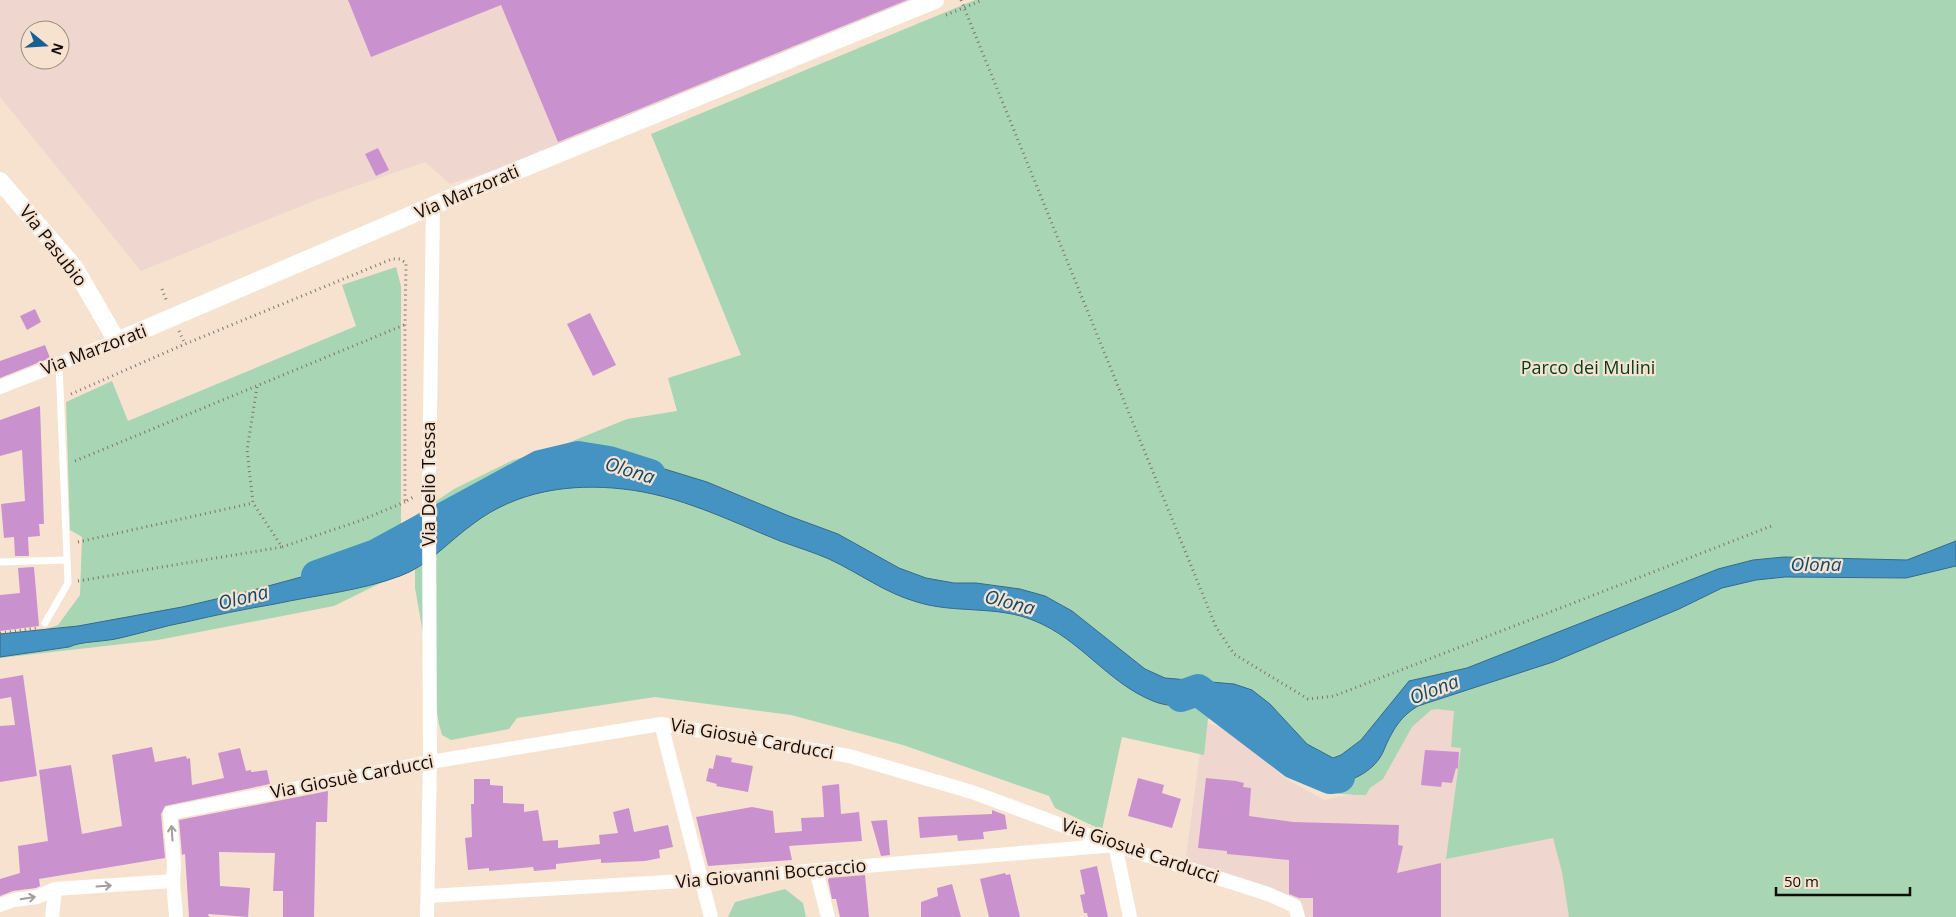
<svg xmlns="http://www.w3.org/2000/svg" width="1956" height="917" viewBox="0 0 1956 917" font-family="'Open Sans',sans-serif">
	<rect width="100%" height="100%" fill="#f7e2d0"/>
	<path fill="#efd6cf" fill-rule="evenodd" d="M 0,0 L 929,0 L 562,150 L 450,184 L 425,162 L 316,200 L 141,271 L 0,97 ZM 30,30 L 60,30 L 60,60 L 30,60 Z
		M 1457,702 L 1570,827 L 1590,917 L 1300,917 L 1296,903 L 1185,864 L 1204,723 L 1229,728 L 1285,778 L 1324,800 L 1352,794 L 1366,795 L 1421,713 L 1433,704 Z"/>
	<path fill="#a8d6b5" d="M 975,0 L 1956,0 L 1956,917 L 1569,917 L 1562,872 L 1553,838 L 1446,859 L 1461,748 L 1451,747 L 1454,711 L 1437,709 L 1431,710 L 1412,727 L 1383,779 L 1370,788 L 1366,795 C 1354,795 1342,795 1331,792 C 1285,783 1254,746 1222,715 L 1208,719 L 1204,755 L 1122,737 L 1102,830 L 1055,808 L 1049,796 L 903,745 L 791,715 L 655,697 L 517,718 L 509,729 L 451,740 L 442,735 L 439,724 L 415,588 L 415,563 L 405,571 L 334,606 L 158,640 L 0,658 L 0,635 L 46,629 L 58,625 L 80,595 L 82,537 L 70,530 L 66,402 L 112,381 L 128,421 L 356,326 L 342,285 L 396,267 L 401,286 L 401,525 L 454,489 L 513,460 L 553,449 L 627,419 L 677,411 L 668,378 L 741,355 L 651,134 Z
		M 785,889 L 803,903 L 806,917 L 728,917 L 735,902 Z"/>
	<path fill="#4593c3" stroke="#366a8a" d="M 595,461 L 658,467 L 707,482 L 789,516 L 838,534 L 899,568 L 926,578 L 954,583 L 976,583 L 1020,589 L 1045,596 L 1072,611 L 1145,669 L 1165,678 L 1234,684 L 1252,690 L 1270,704 L 1307,744 L 1333,758 L 1341,755 L 1361,740 L 1409,681 L 1467,668 L 1718,569 L 1753,560 L 1784,557 L 1907,560 L 1956,541 L 1956,566 L 1906,578 L 1785,577 L 1756,580 L 1722,588 L 1679,609 L 1553,662 L 1418,706 C 1401,716 1394,728 1386,745 C 1384,750 1382,755 1379,759 C 1370,772 1350,783 1334,783 C 1298,783 1272,727 1241,711 C 1213,697 1181,713 1153,701 C 1108,683 1080,639 1035,621 C 998,605 955,614 917,602 C 885,593 859,573 829,559 C 813,552 796,547 780,541 C 728,520 679,495 623,489 C 570,483 516,491 473,524 C 449,541 428,566 400,576 C 360,591 316,595 275,604 C 245,609 216,615 186,622 C 164,626 142,633 120,638 C 105,642 81,641 69,647 L 0,657 L 0,634 L 78,626 L 182,607 L 246,592 L 364,560 L 393,551 L 418,540 L 447,514 L 496,485 L 563,462 Z"/>
	<g fill="none" stroke-linecap="round" stroke-linejoin="round">
		<path stroke="#4593c3" stroke-width="32" d="M 317,576 L 376,555 L 540,466 L 578,457 L 609,462 L 650,475
			M 1181,696 L 1198,690 L 1294,763 L 1330,778 L 1339,777"/>
	</g>
	<path fill="#c992cf" d="M 348,0 L 907,0 L 558,142 L 501,5 L 371,57 Z
		M 378,148 L 389,170 L 376,176 L 365,154 Z
		M 35,309 L 41,322 L 27,330 L 20,316 Z
		M 590,313 L 616,365 L 593,376 L 567,324 Z
		M 45,345 L 50,358 L 0,378 L 0,361 Z
		M 40,406 L 44,524 L 39,524 L 40,536 L 28,537 L 29,556 L 15,556 L 14,537 L 4,538 L 1,504 L 25,501 L 22,450 L 0,456 L 0,420 Z
		M 34,567 L 39,626 L 0,631 L 0,595 L 20,593 L 18,568 Z
		M 23,675 L 37,776 L 0,782 L 0,726 L 15,725 L 11,697 L 0,699 L 0,679 Z
		M 152,747 L 155,762 L 186,756 L 187,759 L 190,758 L 192,785 L 224,778 L 218,753 L 240,748 L 246,771 L 251,770 L 251,772 L 267,770 L 270,784 L 165,806 L 161,814 L 165,858 L 39,879 L 40,886 L 36,888 L 13,891 L 0,896 L 0,879 L 20,873 L 18,846 L 48,841 L 39,770 L 71,765 L 82,834 L 122,826 L 112,755 Z
		M 1425,750 L 1459,752 L 1458,769 L 1456,768 L 1452,783 L 1442,782 L 1441,787 L 1421,785 Z
		M 716,755 L 732,758 L 731,762 L 753,766 L 748,792 L 716,786 L 717,784 L 706,781 L 709,768 L 713,769 Z
		M 1138,778 L 1164,785 L 1162,793 L 1181,799 L 1172,828 L 1128,816 Z
		M 1206,778 L 1236,781 L 1244,783 L 1243,787 L 1251,788 L 1249,816 L 1293,822 L 1399,825 L 1398,845 L 1403,846 L 1397,873 L 1441,863 L 1441,917 L 1313,917 L 1313,898 L 1299,898 L 1289,894 L 1289,860 L 1227,854 L 1227,851 L 1198,848 Z
		M 474,779 L 490,779 L 490,785 L 503,786 L 503,803 L 524,804 L 524,812 L 538,810 L 543,841 L 558,840 L 558,848 L 600,844 L 599,835 L 618,833 L 613,812 L 629,808 L 634,832 L 668,825 L 673,847 L 659,850 L 660,858 L 645,861 L 601,863 L 601,859 L 556,864 L 556,869 L 534,871 L 533,867 L 489,871 L 489,868 L 468,870 L 465,838 L 472,837 L 471,804 L 474,804 Z
		M 839,784 L 841,814 L 859,812 L 862,841 L 789,846 L 792,860 L 708,866 L 696,817 L 752,807 L 773,811 L 775,833 L 802,831 L 801,818 L 824,817 L 822,786 Z
		M 328,791 L 327,822 L 316,822 L 314,917 L 283,917 L 283,891 L 273,891 L 275,853 L 219,852 L 220,886 L 250,888 L 248,917 L 208,914 L 209,917 L 189,917 L 185,854 L 182,855 L 179,820 Z
		M 992,810 L 1005,815 L 1007,829 L 983,832 L 984,839 L 958,841 L 957,835 L 920,838 L 918,817 L 992,814 Z
		M 887,820 L 890,855 L 881,856 L 871,821 Z
		M 1097,866 L 1108,917 L 1088,917 L 1087,913 L 1084,913 L 1080,895 L 1085,894 L 1080,870 Z
		M 1005,873 L 1006,875 L 1010,874 L 1020,917 L 989,917 L 980,879 Z
		M 865,875 L 869,917 L 840,917 L 836,899 L 832,899 L 828,880 L 829,878 Z
		M 952,884 L 961,917 L 921,917 L 921,902 L 938,896 L 937,888 Z"/>
	<g fill="none" stroke-linecap="round" stroke-linejoin="round">
		<path stroke="#827468" stroke-width="3" stroke-dasharray="1 4" stroke-linecap="butt" d="M 961,0 L 1216,627 L 1234,654 L 1308,699 L 1334,696 L 1774,525
			M 946,15 L 983,0
			M 162,289 L 167,302
			M 179,331 L 185,344
			M 257,387 L 247,450 L 253,503 L 282,547 L 359,521 L 405,502
			M 71,394 L 185,344 L 392,259 L 400,259 L 406,263 L 405,325 L 405,502 L 415,496
			M 75,461 L 404,325
			M 78,542 L 253,503
			M 78,581 L 282,547
			M 0,633 L 37,628"/>
		<path stroke="#fff" stroke-width="7" d="M 0,562 L 67,560
			M 45,623 L 68,583 L 59,364"/>
		<path stroke="#fff" stroke-width="14" d="M 0,387 L 117,341
			M 661,724 L 711,917
			M 816,870 L 828,917
			M 173,881 L 174,866 L 170,813 L 430,762 L 661,724 L 849,756 L 972,792 L 1115,845 L 1268,894 L 1295,906 L 1298,917
			M 428,896 L 701,880 L 1115,845 L 1130,917
			M 0,905 L 14,900 L 37,897 L 55,889 L 173,881 L 176,917
			M 52,917 L 55,889
			M 427,917 L 430,762 L 429,487 L 433,206"/>
		<path stroke="#fff" stroke-width="18" d="M 0,181 L 74,267 L 117,341 L 467,191 L 935,0"/>
	</g>
	<defs><path id="oneway-shaft" d="M-6 0H5M1.5-3L5.5 0L1.5 3" fill="none" stroke-width="1.6" stroke-linecap="round" stroke-linejoin="round" transform="scale(1.25)"/></defs>
	<g stroke="#a09d9b">
		<use href="#oneway-shaft" transform="translate(172 833) rotate(-94)"/>
		<use href="#oneway-shaft" transform="translate(104 886) rotate(-4)"/>
		<use href="#oneway-shaft" transform="translate(28 898) rotate(-9)"/>
	</g>
	<g text-anchor="middle" stroke-width="4.5" stroke-linejoin="round" paint-order="stroke">
		<g font-size="18" fill="#120b06" stroke="#f7e2d0">
			<text transform="translate(467 192) rotate(-23)" y="6">Via Marzorati</text>
			<text transform="translate(53 246) rotate(52)" y="6">Via Pasubio</text>
			<text transform="translate(94 350) rotate(-21)" y="6">Via Marzorati</text>
			<text transform="translate(429 484) rotate(-90)" y="6">Via Delio Tessa</text>
			<text transform="translate(752 739) rotate(10)" y="6">Via Giosuè Carducci</text>
			<text transform="translate(352 777) rotate(-11)" y="6">Via Giosuè Carducci</text>
			<text transform="translate(1140 851) rotate(19)" y="6">Via Giosuè Carducci</text>
			<text transform="translate(771 874) rotate(-5)" y="6">Via Giovanni Boccaccio</text>
		</g>
		<g font-size="18" fill="#003d1d" stroke="#f7e2d0">
			<text x="1588" y="374">Parco dei Mulini</text>
		</g>
		<g font-size="19" font-style="italic" fill="#0d4b6c" stroke="#f7e2d0">
			<text transform="translate(630 470) rotate(17)" y="7">Olona</text>
			<text x="1816" y="571">Olona</text>
			<text transform="translate(243 597) rotate(-14)" y="7">Olona</text>
			<text transform="translate(1010 602) rotate(15)" y="7">Olona</text>
			<text transform="translate(1434 689) rotate(-21)" y="7">Olona</text>
		</g>
	</g>
	<g transform="translate(45 45) rotate(108)"><circle r="24" fill="#f7e2d0" stroke="#9b8c7f"/>
	<path d="M0-4L9 19L0 12L-9 19Z" fill="#166093"/>
	<text y="-8" font-size="14" font-weight="bold" text-anchor="middle" fill="#120b06">N</text>
	</g>
	<path d="M1776 887v8h134v-8" fill="none" stroke="#120b06" stroke-width="2.5"/>
	<text x="1784" y="887" font-size="15" fill="#120b06" stroke="#f7e2d0" stroke-width="4" paint-order="stroke">50 m</text>
</svg>
